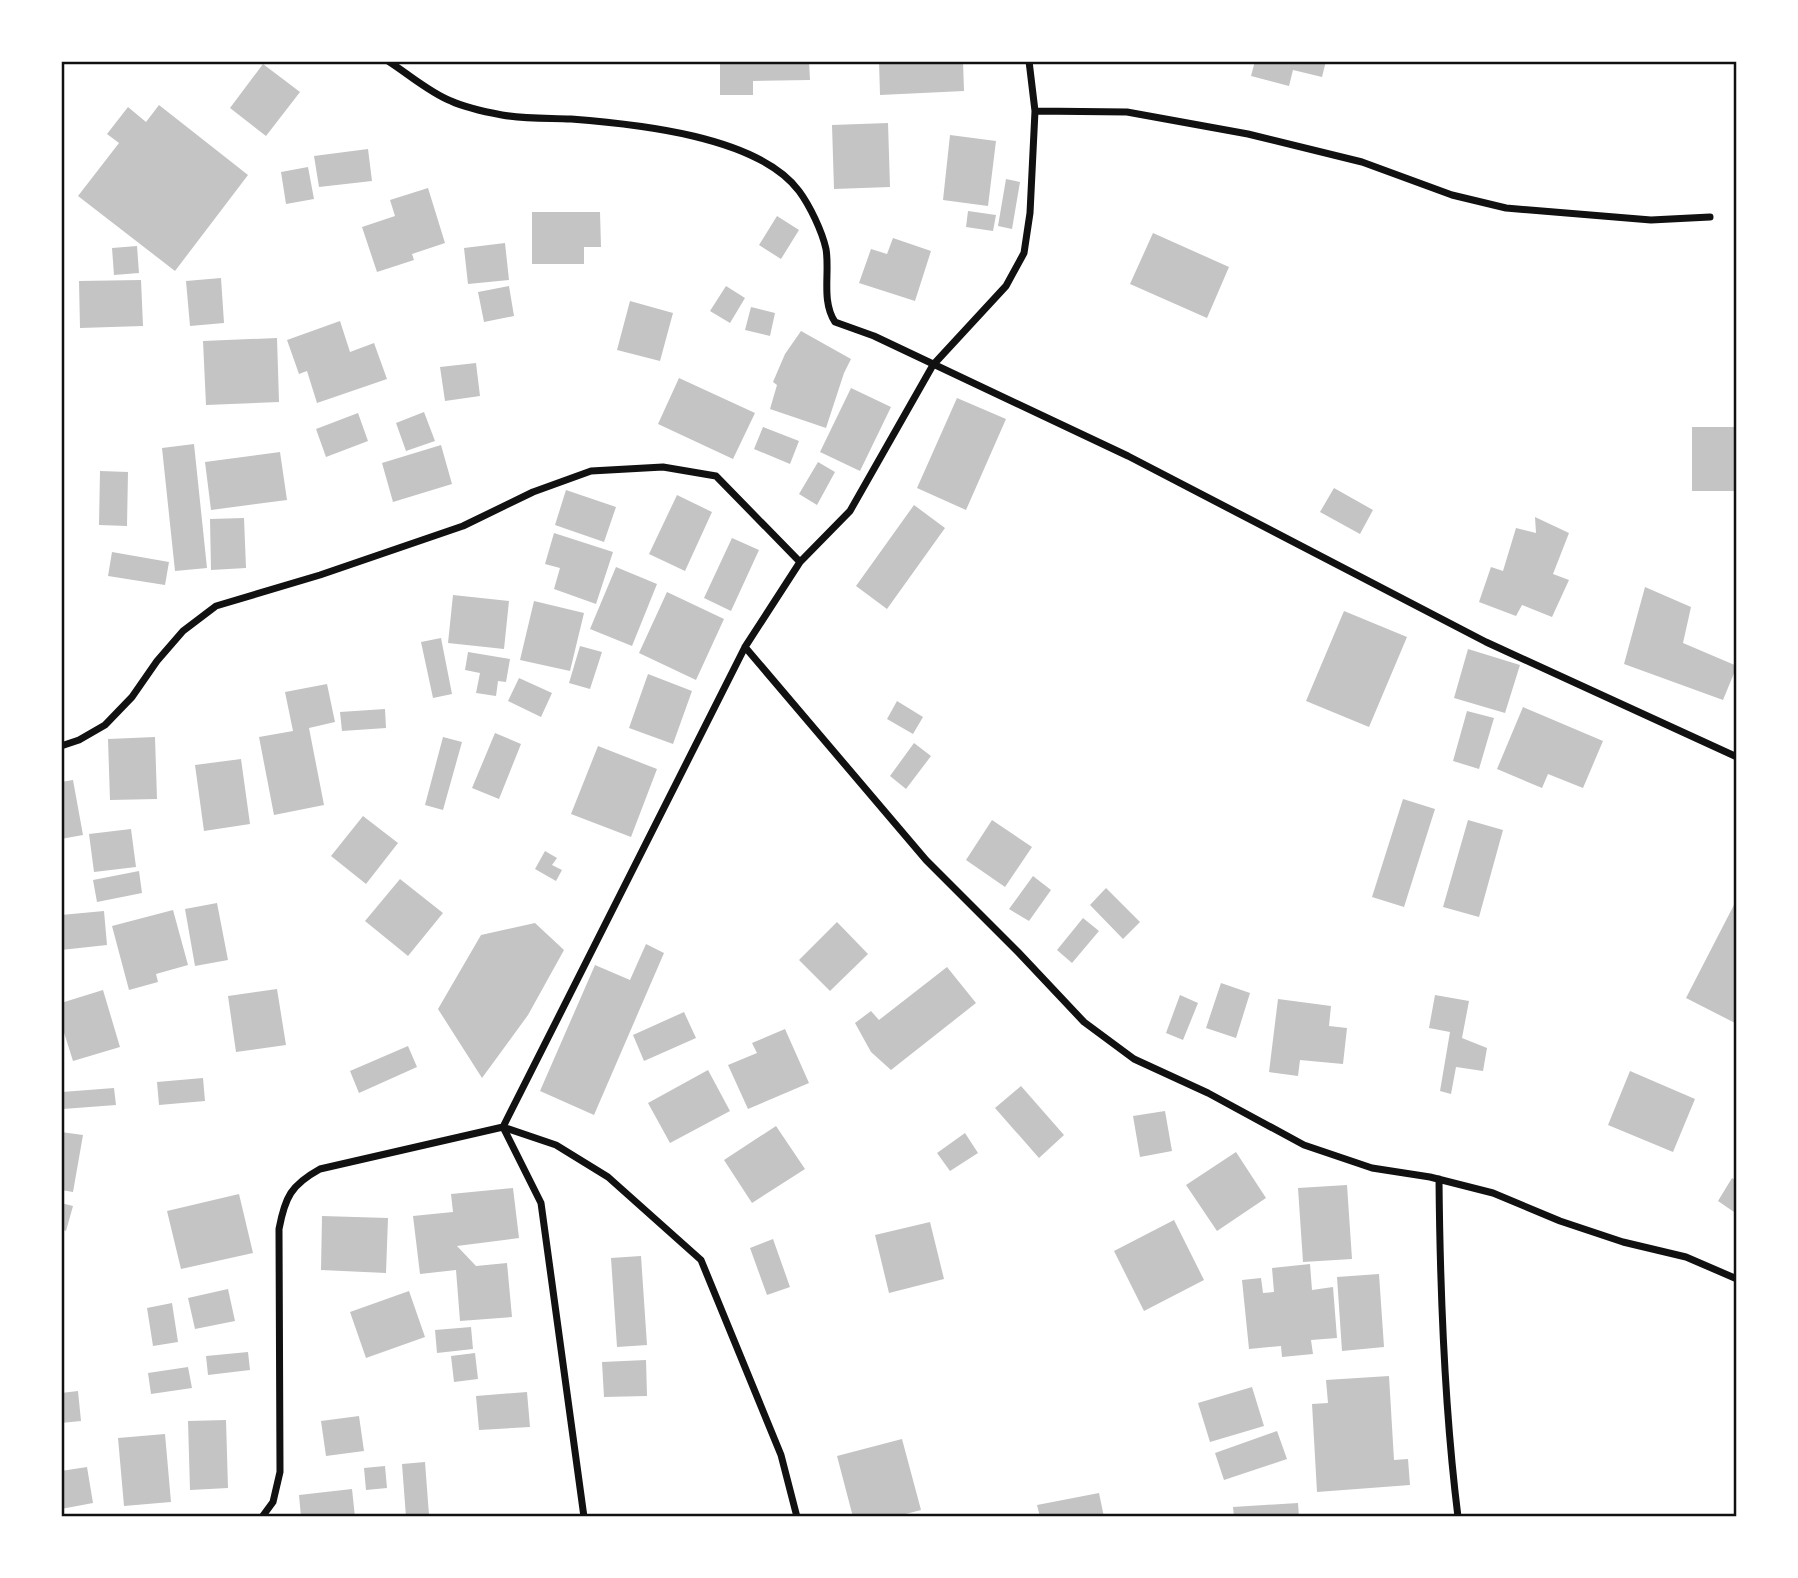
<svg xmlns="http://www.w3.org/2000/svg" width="1798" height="1578" viewBox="0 0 1798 1578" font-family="'Source Serif 4',serif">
	<rect width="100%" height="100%" fill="#fff"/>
	<path fill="#c4c4c4" d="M 720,61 L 809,61 L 810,80 L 753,81 L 753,95 L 720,95 Z
		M 879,61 L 963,61 L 964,91 L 880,95 Z
		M 1255,61 L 1326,61 L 1322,77 L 1293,70 L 1289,86 L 1251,76 Z
		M 263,64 L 300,92 L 266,136 L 230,108 Z
		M 159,105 L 248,175 L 175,271 L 78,196 L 119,143 L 107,134 L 128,107 L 146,122 Z
		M 888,123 L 890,187 L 834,189 L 832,125 Z
		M 950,135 L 996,141 L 988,206 L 943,200 Z
		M 368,149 L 372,181 L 319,187 L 314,156 Z
		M 308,167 L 314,199 L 286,204 L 281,172 Z
		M 1006,179 L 1020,182 L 1012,229 L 998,226 Z
		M 428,188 L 445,243 L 412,254 L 414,260 L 377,272 L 362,227 L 395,216 L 390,200 Z
		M 968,211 L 996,215 L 993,231 L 966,227 Z
		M 532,212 L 600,212 L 601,247 L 584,247 L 584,264 L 532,264 Z
		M 777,216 L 799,230 L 781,259 L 759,245 Z
		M 1153,233 L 1229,267 L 1207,318 L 1130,284 Z
		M 893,238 L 931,251 L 915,301 L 859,283 L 871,249 L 887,254 Z
		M 505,243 L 509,280 L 468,284 L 464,248 Z
		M 137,246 L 139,273 L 114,275 L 112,248 Z
		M 221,278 L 224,323 L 190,326 L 186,281 Z
		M 141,280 L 143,326 L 80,328 L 79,281 Z
		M 509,286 L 514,316 L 484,322 L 478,292 Z
		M 726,286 L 745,298 L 730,323 L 710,311 Z
		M 630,301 L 673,313 L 660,361 L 617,350 Z
		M 751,307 L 775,313 L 770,336 L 745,330 Z
		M 340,321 L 350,352 L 374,343 L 387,379 L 317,403 L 307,371 L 299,374 L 287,340 Z
		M 801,331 L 851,359 L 844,373 L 826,428 L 770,409 L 777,385 L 773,382 L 785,354 Z
		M 277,338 L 279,402 L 206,405 L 203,341 Z
		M 476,363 L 480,396 L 445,401 L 440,367 Z
		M 679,378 L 755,413 L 733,459 L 658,424 Z
		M 851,388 L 891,407 L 860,471 L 820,452 Z
		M 957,398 L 1006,419 L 966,510 L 917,488 Z
		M 424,412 L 435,441 L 406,451 L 396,423 Z
		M 358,413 L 368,441 L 326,457 L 316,429 Z
		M 763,427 L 799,441 L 790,464 L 754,449 Z
		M 1692,427 L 1737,427 L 1737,491 L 1692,491 Z
		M 194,444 L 207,568 L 175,571 L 162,448 Z
		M 441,445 L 452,484 L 393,502 L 382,463 Z
		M 280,452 L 287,500 L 211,510 L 205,462 Z
		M 818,462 L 835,472 L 817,505 L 799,494 Z
		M 100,471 L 128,472 L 127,526 L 99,525 Z
		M 1334,488 L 1373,510 L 1360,534 L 1320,512 Z
		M 566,490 L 616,507 L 604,542 L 555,525 Z
		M 677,495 L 712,512 L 685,571 L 649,554 Z
		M 914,505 L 945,528 L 887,609 L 856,586 Z
		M 1535,517 L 1569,533 L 1553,574 L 1569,580 L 1552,617 L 1522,605 L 1516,616 L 1479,602 L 1491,567 L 1503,571 L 1516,528 L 1536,533 Z
		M 244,518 L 246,568 L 211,570 L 210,519 Z
		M 554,533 L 613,552 L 596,604 L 554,589 L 560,568 L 545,564 Z
		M 732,538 L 759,550 L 731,611 L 704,598 Z
		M 112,552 L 169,562 L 165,585 L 108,576 Z
		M 616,567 L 657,584 L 632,646 L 590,629 Z
		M 1645,587 L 1691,607 L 1683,643 L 1737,666 L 1723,700 L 1624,664 Z
		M 667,592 L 724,619 L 696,680 L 639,653 Z
		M 453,595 L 509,601 L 504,649 L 448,643 Z
		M 534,601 L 584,613 L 570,671 L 520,660 Z
		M 1344,611 L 1407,637 L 1369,727 L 1306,701 Z
		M 441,638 L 452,694 L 433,698 L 421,642 Z
		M 580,646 L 602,652 L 590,689 L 569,683 Z
		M 1468,649 L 1520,665 L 1505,713 L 1454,698 Z
		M 468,652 L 510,659 L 506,682 L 498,681 L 496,696 L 476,693 L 480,673 L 465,670 Z
		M 648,674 L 692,691 L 673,744 L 629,728 Z
		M 519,678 L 552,693 L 541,717 L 508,701 Z
		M 327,684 L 335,722 L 309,728 L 324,805 L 274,815 L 259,737 L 293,731 L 285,692 Z
		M 897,701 L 923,717 L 913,734 L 887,719 Z
		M 1523,707 L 1603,741 L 1583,788 L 1548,774 L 1542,788 L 1497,769 Z
		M 385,709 L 386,728 L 342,731 L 340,712 Z
		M 1467,711 L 1494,718 L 1479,769 L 1453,761 Z
		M 495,733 L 521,744 L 499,799 L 472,788 Z
		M 155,737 L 157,799 L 110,800 L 108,739 Z
		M 443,737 L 462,742 L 443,810 L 425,805 Z
		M 914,743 L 931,756 L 906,789 L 890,776 Z
		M 598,746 L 657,769 L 631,837 L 571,814 Z
		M 241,759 L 250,824 L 204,831 L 195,765 Z
		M 73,780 L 83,835 L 61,839 L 61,782 Z
		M 1403,799 L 1435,809 L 1404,907 L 1372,897 Z
		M 363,816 L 398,843 L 366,884 L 331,856 Z
		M 992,820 L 1032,847 L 1005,887 L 966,860 Z
		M 1468,820 L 1503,830 L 1479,917 L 1443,907 Z
		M 131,829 L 136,867 L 94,872 L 89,834 Z
		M 545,851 L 557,858 L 552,865 L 562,870 L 556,881 L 535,869 Z
		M 139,871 L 142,893 L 97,902 L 93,880 Z
		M 1033,876 L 1051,890 L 1029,921 L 1009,909 Z
		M 400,879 L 443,913 L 408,956 L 365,921 Z
		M 1106,888 L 1140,922 L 1123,939 L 1090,905 Z
		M 1737,899 L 1737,1021 L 1735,1023 L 1686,998 Z
		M 217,903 L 228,960 L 195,966 L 185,909 Z
		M 173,910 L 188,965 L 156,974 L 158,982 L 129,990 L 112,926 Z
		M 104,911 L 107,945 L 61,950 L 61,915 Z
		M 1083,918 L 1099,931 L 1072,963 L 1057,950 Z
		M 837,922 L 868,954 L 830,991 L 799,960 Z
		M 535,923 L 564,950 L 528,1015 L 482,1078 L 438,1009 L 481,935 Z
		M 646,944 L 664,953 L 594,1115 L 540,1091 L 595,965 L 630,980 Z
		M 947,967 L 976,1003 L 891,1070 L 871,1052 L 855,1023 L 871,1011 L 879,1020 Z
		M 1221,983 L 1250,993 L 1236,1038 L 1206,1028 Z
		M 277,989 L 286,1045 L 236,1052 L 228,996 Z
		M 103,990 L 120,1047 L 73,1061 L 61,1023 L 61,1003 Z
		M 1180,995 L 1198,1003 L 1183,1040 L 1166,1033 Z
		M 1435,995 L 1469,1001 L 1462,1038 L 1487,1048 L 1483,1071 L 1456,1067 L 1451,1094 L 1440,1091 L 1450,1032 L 1429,1028 Z
		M 1278,999 L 1331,1006 L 1329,1026 L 1347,1028 L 1343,1064 L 1300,1060 L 1298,1076 L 1269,1072 Z
		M 684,1012 L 696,1038 L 644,1061 L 633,1035 Z
		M 785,1029 L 809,1083 L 748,1109 L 728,1065 L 757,1053 L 752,1043 Z
		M 408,1046 L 417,1067 L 359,1093 L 350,1071 Z
		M 708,1070 L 730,1111 L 670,1143 L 648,1103 Z
		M 1630,1071 L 1695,1099 L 1673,1152 L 1608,1125 Z
		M 203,1078 L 205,1101 L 159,1105 L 157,1082 Z
		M 1021,1086 L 1064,1135 L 1039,1158 L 995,1108 Z
		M 114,1088 L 116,1105 L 63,1109 L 62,1092 Z
		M 1165,1111 L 1172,1151 L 1140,1157 L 1133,1116 Z
		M 776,1126 L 805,1169 L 752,1203 L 724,1160 Z
		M 61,1132 L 83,1135 L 73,1192 L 61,1190 Z
		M 965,1133 L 978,1153 L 950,1171 L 937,1153 Z
		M 1236,1152 L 1266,1198 L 1217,1231 L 1186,1185 Z
		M 1732,1178 L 1737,1181 L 1737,1214 L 1718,1201 Z
		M 1347,1185 L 1352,1259 L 1303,1262 L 1298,1188 Z
		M 513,1188 L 519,1238 L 457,1246 L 476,1266 L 507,1263 L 512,1317 L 460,1321 L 456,1270 L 420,1274 L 413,1216 L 453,1212 L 451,1194 Z
		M 239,1194 L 253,1253 L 181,1269 L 167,1211 Z
		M 61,1203 L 73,1206 L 66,1231 L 61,1229 Z
		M 322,1216 L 388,1218 L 386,1273 L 321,1270 Z
		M 1174,1220 L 1204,1280 L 1144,1311 L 1114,1251 Z
		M 930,1222 L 944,1279 L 889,1293 L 875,1235 Z
		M 773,1239 L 790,1287 L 767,1295 L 750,1248 Z
		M 641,1256 L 647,1345 L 617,1347 L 611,1258 Z
		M 1310,1264 L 1312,1290 L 1333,1287 L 1337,1338 L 1311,1340 L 1313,1354 L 1282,1357 L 1281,1346 L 1249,1349 L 1242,1280 L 1261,1278 L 1263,1293 L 1274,1292 L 1272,1268 Z
		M 1379,1274 L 1384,1347 L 1342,1351 L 1337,1277 Z
		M 228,1289 L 235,1321 L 195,1329 L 188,1298 Z
		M 409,1291 L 425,1337 L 366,1358 L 350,1312 Z
		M 172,1303 L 178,1342 L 153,1346 L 147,1308 Z
		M 471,1327 L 473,1349 L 437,1353 L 435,1330 Z
		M 248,1352 L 250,1370 L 208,1375 L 206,1356 Z
		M 475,1353 L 478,1379 L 454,1382 L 451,1356 Z
		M 646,1360 L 647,1396 L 604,1397 L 602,1362 Z
		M 188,1367 L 192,1388 L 151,1394 L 148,1373 Z
		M 1389,1376 L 1394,1460 L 1408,1459 L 1410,1485 L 1317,1492 L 1312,1404 L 1328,1403 L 1326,1380 Z
		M 1252,1387 L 1264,1426 L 1210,1442 L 1198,1403 Z
		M 78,1391 L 81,1421 L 61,1423 L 61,1393 Z
		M 527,1392 L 530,1427 L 479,1430 L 476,1396 Z
		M 359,1416 L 364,1451 L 326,1456 L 321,1421 Z
		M 226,1420 L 228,1488 L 190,1490 L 188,1421 Z
		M 1277,1431 L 1287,1459 L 1224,1480 L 1215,1453 Z
		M 165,1434 L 171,1502 L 124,1506 L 118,1438 Z
		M 902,1439 L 921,1510 L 894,1517 L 853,1517 L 837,1456 Z
		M 425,1462 L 429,1515 L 406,1517 L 402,1464 Z
		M 385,1466 L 387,1488 L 366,1490 L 364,1468 Z
		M 87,1467 L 93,1503 L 61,1509 L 61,1471 Z
		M 352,1489 L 355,1517 L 301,1517 L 299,1495 Z
		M 1099,1493 L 1104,1517 L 1040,1517 L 1037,1505 Z
		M 1298,1503 L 1299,1517 L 1234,1517 L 1233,1507 Z"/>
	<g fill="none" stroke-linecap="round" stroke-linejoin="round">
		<path stroke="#111" stroke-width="7" d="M 388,61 C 407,73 430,93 451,101 C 466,108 486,112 502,115 C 525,119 549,118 571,119 C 636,124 758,136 799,191 C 810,206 822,231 826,249 C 830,272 821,301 835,322 L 874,336 L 1128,456 L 1486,642 L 1737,757
			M 1035,111 L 1127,112 L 1248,134 L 1362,162 L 1452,195 L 1506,208 L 1651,220 L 1710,217
			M 745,647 L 926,860 L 1018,952 L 1084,1022 L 1134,1059 L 1208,1093 L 1304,1145 L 1372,1168 L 1430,1177 L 1493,1193 L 1560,1221 L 1623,1242 L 1686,1257 L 1737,1279
			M 61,746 L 79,740 L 105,725 L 132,697 L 157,661 L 183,631 L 216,606 L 320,575 L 463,526 L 533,492 L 591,471 L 663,467 L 716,476 L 800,562
			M 503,1127 L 556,1145 L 608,1177 L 701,1260 L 781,1455 L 797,1517
			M 503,1127 L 541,1203 L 584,1517
			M 1439,1179 C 1440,1292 1444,1405 1458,1517
			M 262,1517 L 273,1502 L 280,1472 L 279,1229 C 285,1197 291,1185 320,1169 L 503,1127 L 745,647 L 800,562 L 850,511 L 933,365 L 1006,286 L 1024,253 L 1030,213 L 1035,111 L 1029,61"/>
	</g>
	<rect width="1798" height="1578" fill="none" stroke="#ffffff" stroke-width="126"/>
	<rect x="63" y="63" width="1672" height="1452" fill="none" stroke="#111" stroke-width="2.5"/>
</svg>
